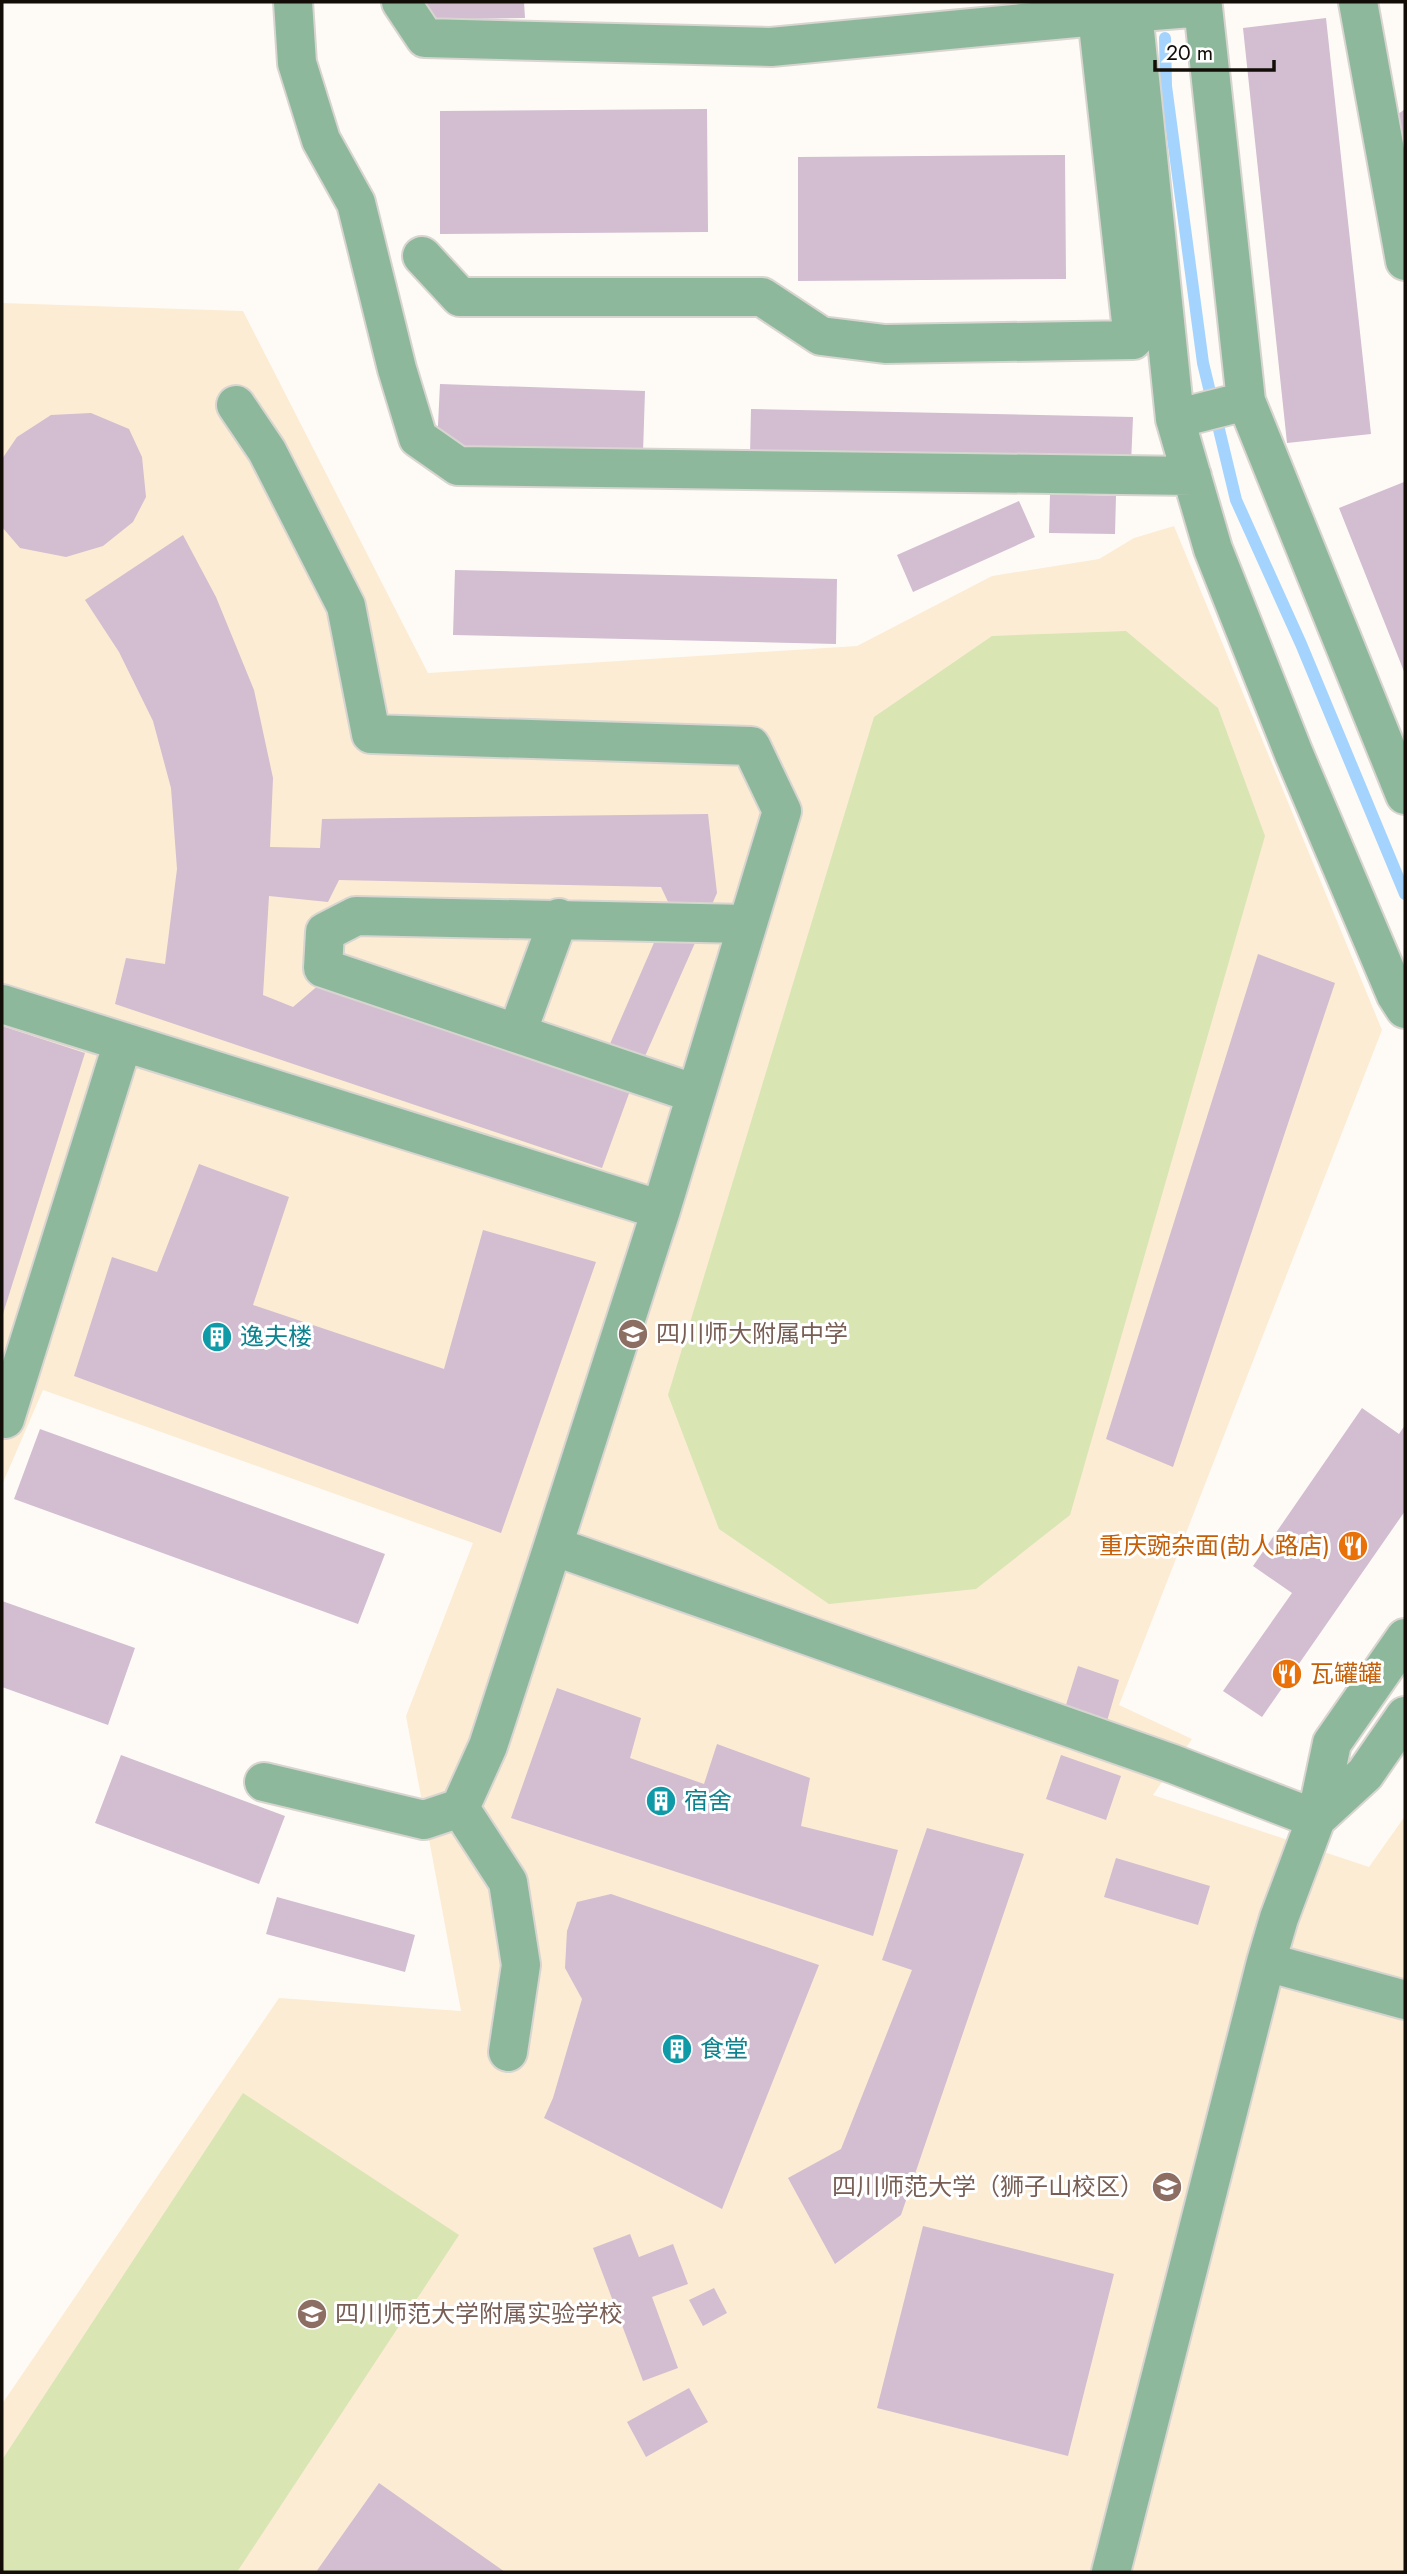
<svg xmlns="http://www.w3.org/2000/svg" width="1407" height="2574" viewBox="0 0 1407 2574" font-family="Jost,'Noto Sans SC',sans-serif">
	<rect width="100%" height="100%" fill="#fefbf6"/>
	<path fill="#fcecd4" d="M 2,303 L 243,311 L 428,673 L 857,646 L 992,576 L 1099,559 L 1134,538 L 1174,526 L 1382,1030 L 1119,1705 L 1192,1739 L 1153,1795 L 1369,1867 L 1405,1816 L 1405,2572 L 2,2572 L 2,2404 L 279,1998 L 461,2011 L 406,1716 L 473,1543 L 43,1390 L 2,1485 Z"/>
	<path fill="#d9e5b3" d="M 1126,631 L 1218,708 L 1265,836 L 1070,1515 L 976,1589 L 829,1604 L 719,1529 L 668,1395 L 874,717 L 992,636 Z
		M 243,2093 L 459,2235 L 237,2572 L 2,2572 L 2,2460 Z"/>
	<g fill="none" stroke-linecap="round" stroke-linejoin="round">
		<path stroke="#a4d4fd" stroke-width="12" d="M 1165,38 L 1166,86 L 1203,363 L 1236,500 L 1301,644 L 1405,894"/>
	</g>
	<path fill="#d2bdd1" fill-rule="evenodd" d="M 412,2 L 524,2 L 525,18 L 413,20 Z
		M 1326,18 L 1371,434 L 1287,443 L 1243,28 Z
		M 707,109 L 708,232 L 440,234 L 440,111 Z
		M 1405,109 L 1405,141 L 1390,120 Z
		M 1065,155 L 1066,279 L 798,281 L 798,157 Z
		M 440,384 L 645,391 L 643,453 L 437,446 Z
		M 751,409 L 1133,417 L 1131,464 L 750,456 Z
		M 91,413 L 129,429 L 142,457 L 146,497 L 133,522 L 103,546 L 66,557 L 20,548 L 2,527 L 2,459 L 17,437 L 51,415 Z
		M 1404,482 L 1405,485 L 1405,674 L 1339,508 Z
		M 1050,494 L 1116,496 L 1115,534 L 1049,533 Z
		M 1019,501 L 1035,537 L 913,592 L 897,555 Z
		M 183,535 L 216,597 L 254,690 L 273,778 L 270,847 L 320,848 L 322,819 L 708,814 L 717,893 L 631,1088 L 602,1168 L 115,1004 L 126,958 L 165,964 L 177,869 L 171,788 L 153,721 L 119,652 L 85,600 ZM 339,880 L 661,887 L 670,906 L 596,1076 L 320,984 L 293,1007 L 263,995 L 269,896 L 328,902 Z
		M 455,570 L 837,579 L 836,644 L 453,635 Z
		M 1258,954 L 1335,983 L 1173,1467 L 1106,1439 Z
		M 2,1026 L 85,1053 L 2,1317 Z
		M 199,1164 L 289,1197 L 253,1305 L 444,1369 L 483,1230 L 596,1262 L 501,1533 L 74,1376 L 112,1257 L 157,1272 Z
		M 1362,1408 L 1399,1434 L 1405,1425 L 1405,1511 L 1262,1717 L 1223,1691 L 1292,1593 L 1253,1566 Z
		M 40,1429 L 385,1554 L 358,1624 L 14,1499 Z
		M 2,1601 L 135,1648 L 108,1725 L 2,1687 Z
		M 1078,1666 L 1119,1680 L 1107,1721 L 1065,1708 Z
		M 557,1688 L 641,1718 L 630,1758 L 704,1784 L 717,1744 L 810,1778 L 801,1826 L 898,1850 L 873,1936 L 511,1818 Z
		M 121,1755 L 285,1816 L 259,1884 L 95,1823 Z
		M 1061,1755 L 1121,1776 L 1106,1820 L 1046,1799 Z
		M 927,1828 L 1024,1854 L 901,2215 L 835,2264 L 788,2178 L 841,2149 L 912,1970 L 882,1960 Z
		M 1116,1858 L 1210,1886 L 1198,1925 L 1104,1897 Z
		M 611,1894 L 819,1965 L 722,2209 L 544,2118 L 553,2098 L 582,1999 L 565,1968 L 567,1931 L 577,1902 Z
		M 277,1897 L 415,1935 L 405,1972 L 266,1934 Z
		M 923,2226 L 1114,2274 L 1068,2456 L 877,2408 Z
		M 630,2234 L 639,2257 L 673,2244 L 688,2284 L 652,2297 L 678,2368 L 643,2381 L 593,2248 Z
		M 714,2288 L 727,2313 L 703,2326 L 689,2300 Z
		M 689,2388 L 708,2422 L 646,2457 L 627,2422 Z
		M 379,2483 L 505,2572 L 316,2572 Z"/>
	<g fill="none" stroke-linecap="round" stroke-linejoin="round">
		<g stroke="#d8d5d0" stroke-width="42">
			<path id="minor" d="M 293,2 L 297,63 L 321,140 L 356,203 L 397,369 L 418,438 L 458,466 L 1192,476
				M 401,2 L 425,38 L 771,47 L 1097,16 L 1133,340 L 885,344 L 821,336 L 762,297 L 460,297 L 422,256
				M 1132,2 L 1175,419 L 1213,549 L 1294,754 L 1396,995 L 1405,1009
				M 1358,2 L 1405,261
				M 1203,7 L 1246,401 L 1405,795
				M 1105,15 L 1203,7 L 1202,2
				M 236,405 L 267,451 L 346,606 L 371,734 L 751,746 L 782,811 L 661,1210 L 553,1546 L 1173,1764 L 1316,1819
				M 1175,419 L 1246,401
				M 2,1004 L 661,1210
				M 517,1033 L 559,918
				M 696,1094 L 323,968 L 325,932 L 356,916 L 747,924
				M 5,1419 L 123,1042
				M 264,1782 L 424,1820 L 460,1808 L 488,1746 L 553,1546
				M 460,1808 L 508,1882 L 521,1965 L 508,2052
				M 1316,1819 L 1365,1774 L 1405,1716
				M 1266,1962 L 1405,2000
				M 1111,2572 L 1266,1962 L 1279,1918 L 1316,1819 L 1332,1743 L 1405,1638"/>
		</g>
		<use href="#minor" stroke="#8eb89c" stroke-width="38"/>
	</g>
	<defs>
		<g id="school-disc" transform="scale(1.575)"><circle r="9.5" fill="#8d6e63" stroke="#fff"/><path d="M0-5L7-2L0 1L-7-2ZM-4 1L0 2.5L4 1V4Q0 6-4 4Z" fill="#fff"/></g>
		<g id="building-disc" transform="scale(1.575)"><circle r="9.5" fill="#0f9aa8" stroke="#fff"/><path d="M-4-6H4V6H1V3H-1V6H-4ZM-2.5-4.3h1.7v1.8h-1.7ZM.8-4.3h1.7v1.8H.8ZM-2.5-1h1.7V.8h-1.7ZM.8-1h1.7V.8H.8Z" fill="#fff"/></g>
		<g id="restaurant-disc" transform="scale(1.575)"><circle r="9.5" fill="#e8710a" stroke="#fff"/><path d="M-5-6h1v4h1v-4h1v4h1v-4h1v5L-1.5 .5V6h-2V.5L-5-1ZM5-6V6H3V1.5H1.5Q1.5-4 5-6Z" fill="#fff"/></g>
		<g id="university-disc" transform="scale(1.575)"><circle r="9.5" fill="#8d6e63" stroke="#fff"/><path d="M0-5L7-2L0 1L-7-2ZM-4 1L0 2.5L4 1V4Q0 6-4 4Z" fill="#fff"/></g>
	</defs>
	<g fill-rule="evenodd">
		<use href="#school-disc" x="633" y="1334"/>
		<use href="#building-disc" x="217" y="1337"/>
		<use href="#restaurant-disc" x="1353" y="1546"/>
		<use href="#restaurant-disc" x="1287" y="1674"/>
		<use href="#building-disc" x="661" y="1801"/>
		<use href="#building-disc" x="677" y="2049"/>
		<use href="#university-disc" x="1167" y="2187"/>
		<use href="#school-disc" x="312" y="2314"/>
	</g>
	<g text-anchor="middle" stroke-width="6" stroke-linejoin="round" paint-order="stroke">
		<g font-size="24" fill="#785e54" stroke="#fff" text-anchor="start">
			<text x="656" y="1342">四川师大附属中学</text>
			<text x="1144" y="2195" text-anchor="end">四川师范大学（狮子山校区）</text>
			<text x="335" y="2322">四川师范大学附属实验学校</text>
		</g>
		<g font-size="24" fill="#0d838f" stroke="#fff" text-anchor="start">
			<text x="240" y="1345">逸夫楼</text>
			<text x="684" y="1809">宿舍</text>
			<text x="700" y="2057">食堂</text>
		</g>
		<g font-size="24" fill="#c56008" stroke="#fff" text-anchor="end">
			<text x="1330" y="1554">重庆豌杂面(劼人路店)</text>
			<text x="1310" y="1682" text-anchor="start">瓦罐罐</text>
		</g>
	</g>
	<rect width="1407" height="2574" fill="none" stroke="#120d06" stroke-width="7"/>
	<path d="M1155 60v10h119v-10" fill="none" stroke="#120d06" stroke-width="3.5"/>
	<text x="1166" y="60" font-size="21" fill="#120d06" stroke="#ffffff" stroke-width="5" paint-order="stroke">20 m</text>
</svg>
